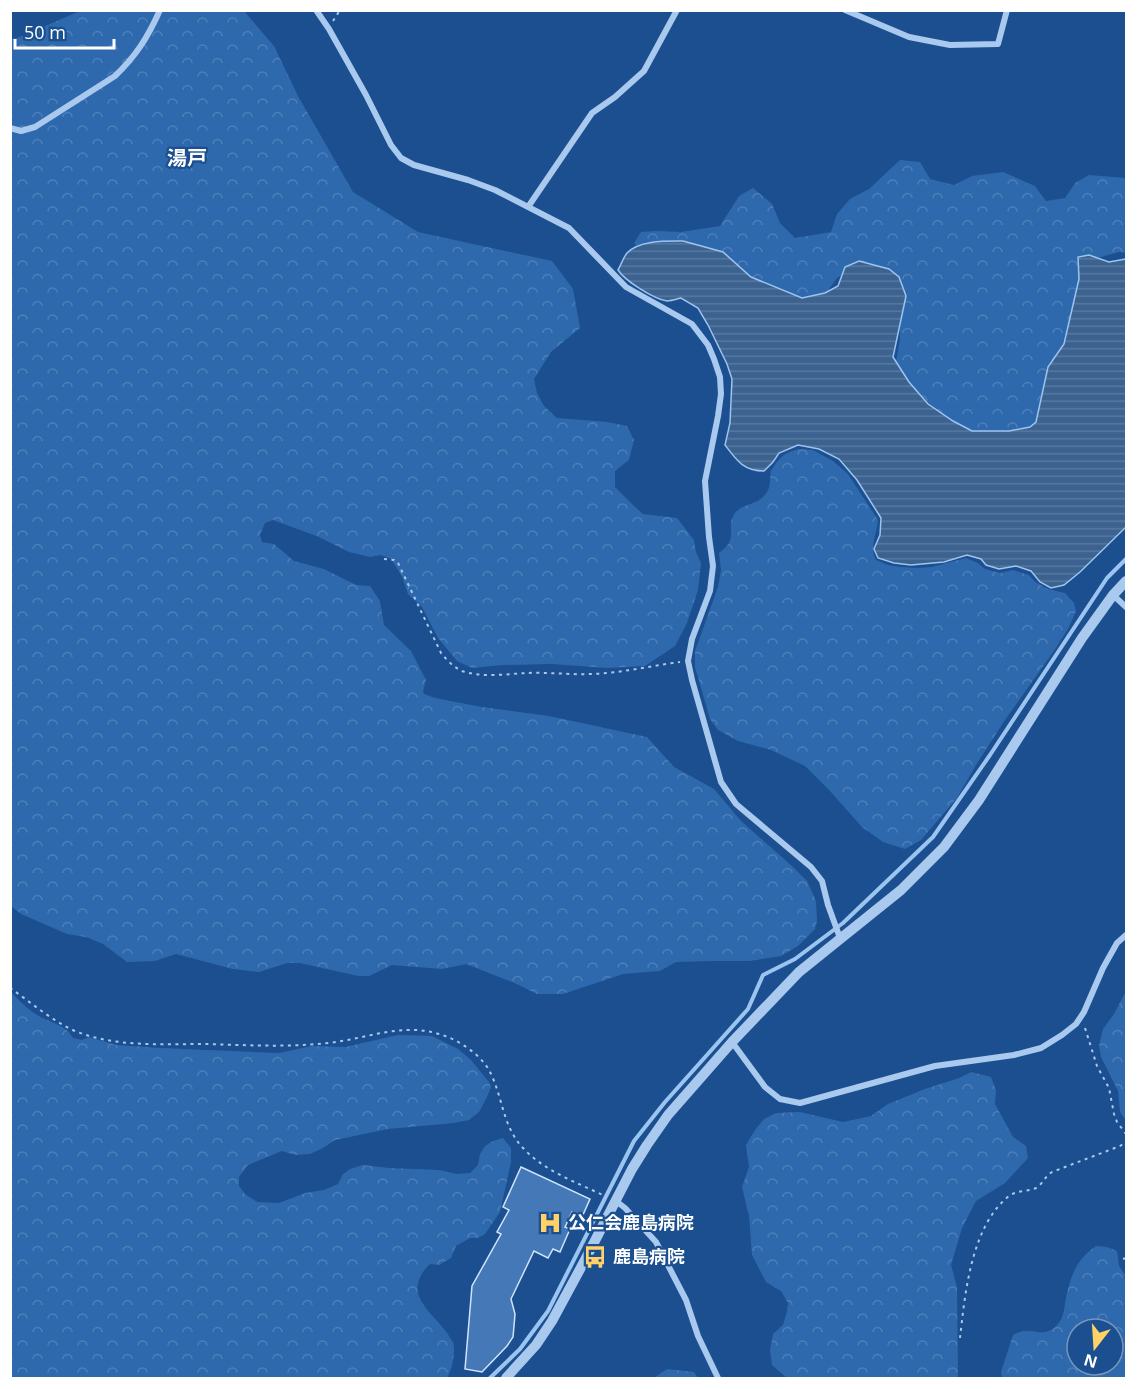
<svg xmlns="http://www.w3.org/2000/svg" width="1137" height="1389" viewBox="0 0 1137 1389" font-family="'Open Sans','Noto Sans JP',sans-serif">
	<defs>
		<pattern id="forest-crowns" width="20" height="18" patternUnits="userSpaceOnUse" patternTransform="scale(1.5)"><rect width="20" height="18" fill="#2e69ad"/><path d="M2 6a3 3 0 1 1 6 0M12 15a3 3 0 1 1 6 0" fill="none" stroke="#4d80b9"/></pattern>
		<pattern id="water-rules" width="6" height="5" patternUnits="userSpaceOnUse" patternTransform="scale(1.5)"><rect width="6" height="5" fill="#3c6290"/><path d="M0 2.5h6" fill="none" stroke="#597aa1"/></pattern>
	</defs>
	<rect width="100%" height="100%" fill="#1b4f8f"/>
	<path fill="url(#forest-crowns)" fill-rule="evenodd" d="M 80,11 L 244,11 L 274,46 L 298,96 L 353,192 L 418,232 L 552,261 L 573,289 L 580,328 L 551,352 L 534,379 L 537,393 L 544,406 L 557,418 L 608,422 L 627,426 L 634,440 L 629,460 L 615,471 L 615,487 L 635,507 L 643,514 L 677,518 L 694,540 L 696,552 L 701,563 L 698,590 L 687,623 L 675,646 L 645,666 L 607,668 L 552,664 L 502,665 L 472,668 L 457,661 L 438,638 L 422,607 L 408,594 L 402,576 L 391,559 L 381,555 L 370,557 L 349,552 L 319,537 L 273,520 L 265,523 L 260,535 L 262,542 L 274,544 L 294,561 L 324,569 L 356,585 L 370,586 L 380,601 L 384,625 L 411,651 L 426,680 L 423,691 L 424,694 L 435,698 L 482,707 L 549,716 L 647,737 L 674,767 L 714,789 L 741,821 L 793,867 L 807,881 L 816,901 L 817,921 L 815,929 L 798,946 L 781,956 L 750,961 L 713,961 L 676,962 L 660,971 L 623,974 L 563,994 L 537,994 L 517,984 L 466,964 L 442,969 L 392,965 L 369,976 L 358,976 L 300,963 L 287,963 L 259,972 L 233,969 L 176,954 L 155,961 L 127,962 L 103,944 L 86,937 L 67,934 L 21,914 L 11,906 L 10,39 L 17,38 Z
		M 900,160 L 920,162 L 930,179 L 954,185 L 972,176 L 1003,172 L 1035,186 L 1046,201 L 1065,198 L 1075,183 L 1089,175 L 1126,178 L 1126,253 L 1119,252 L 1087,261 L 1046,410 L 1026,433 L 965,433 L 940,418 L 895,368 L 900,339 L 900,304 L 855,267 L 837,278 L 821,300 L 798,302 L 647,247 L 636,245 L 634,243 L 641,232 L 657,231 L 681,232 L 720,226 L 739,196 L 753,188 L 772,204 L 780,223 L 795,238 L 831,232 L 837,214 L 850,199 L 869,189 Z
		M 799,449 L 813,450 L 833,461 L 848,474 L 878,520 C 877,534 869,547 876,560 L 888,565 L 901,567 L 916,568 L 932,567 L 966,558 L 978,563 L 985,569 L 1000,573 L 1013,570 L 1029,575 L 1035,582 L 1048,589 L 1065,593 L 1074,603 L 1076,611 L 1069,627 L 1056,648 L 1005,720 L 976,765 L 957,798 L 921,840 L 905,849 L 883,842 L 862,827 L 830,791 L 805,766 L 771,750 L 738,741 L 718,730 L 710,719 L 695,667 L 695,651 L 718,587 L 721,570 L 719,553 C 741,537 724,529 735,513 C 742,504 755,505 763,497 C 772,488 769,482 771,471 C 772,469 775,465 776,463 C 783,454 788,452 799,449 Z
		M 1126,991 L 1126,1121 L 1120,1111 L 1118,1091 L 1101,1057 L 1099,1045 L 1103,1029 L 1114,1014 Z
		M 11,992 C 19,1000 27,1009 37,1015 C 50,1023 65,1024 73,1038 L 82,1040 L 89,1037 L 116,1045 L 160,1048 L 279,1053 L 312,1046 L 345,1047 L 398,1035 L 432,1036 L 458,1049 L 471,1060 L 489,1082 L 491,1087 L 487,1097 L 479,1112 L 469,1120 L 454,1123 L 388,1129 L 335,1140 L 323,1148 L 310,1154 L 295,1155 L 282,1151 L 248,1165 L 239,1177 L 239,1186 L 245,1194 L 257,1202 L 279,1203 L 305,1193 L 324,1190 L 338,1184 L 343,1174 L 350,1169 L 363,1165 L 389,1168 L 439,1170 L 457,1174 L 470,1173 L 478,1165 L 480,1154 L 485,1146 L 493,1141 L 503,1138 L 511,1148 L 511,1162 L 500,1212 L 485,1234 L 478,1238 L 470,1238 L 456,1246 L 451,1258 L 439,1265 L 430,1264 C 400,1294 431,1310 448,1334 C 448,1335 453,1342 453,1342 C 456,1352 452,1370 447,1378 L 11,1378 Z
		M 971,1072 L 991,1077 L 996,1090 L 995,1104 L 1013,1137 L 1026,1146 L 1028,1158 L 1005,1183 L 976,1201 L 962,1228 L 951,1265 L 957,1287 L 958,1378 L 787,1378 L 772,1365 L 770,1350 L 773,1334 L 783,1325 L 787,1311 L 788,1303 L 781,1291 L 766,1282 L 752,1255 L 749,1216 L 742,1187 L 749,1167 L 746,1145 L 755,1130 L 764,1119 L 776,1113 L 800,1112 L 843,1122 L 871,1116 L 888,1104 L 925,1089 L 959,1078 Z
		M 1096,1246 L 1107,1247 L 1117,1251 L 1119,1266 L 1126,1276 L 1126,1378 L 1002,1378 L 1001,1372 L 1013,1335 C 1017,1333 1022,1331 1027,1331 C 1036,1331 1045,1335 1054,1328 C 1064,1320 1064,1309 1066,1298 C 1070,1276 1077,1259 1096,1246 ZM 1077,1329 L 1113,1329 L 1113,1365 L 1077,1365 Z
		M 667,1369 L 694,1372 L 698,1378 L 654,1378 Z"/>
	<path fill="url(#water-rules)" stroke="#9cc4f0" stroke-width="1.5" d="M 683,241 L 723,252 L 751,277 L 802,298 L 825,293 L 838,286 L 845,267 L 859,261 L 889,269 L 899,277 L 906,296 L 893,357 L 909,382 L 928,404 L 953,421 L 972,431 L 1009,431 L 1030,427 L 1036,422 L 1048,367 L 1064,344 L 1079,279 L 1078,257 L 1089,255 L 1109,262 L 1126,259 L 1126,527 L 1080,572 L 1064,585 L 1051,588 L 1040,582 L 1031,571 L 1016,566 L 999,569 L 986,565 L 981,559 L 967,555 L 944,562 L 911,565 L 894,563 L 878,558 L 874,549 L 880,535 L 881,518 L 857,480 L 839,459 L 819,449 L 798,445 L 779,453 L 773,462 L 764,471 C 744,471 737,461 725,445 L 730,423 L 732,379 L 727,364 L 708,325 L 698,308 L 681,298 C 677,299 671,301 667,301 C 654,299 625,281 618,270 C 621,265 623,258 627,253 C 639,240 666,241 683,241 Z"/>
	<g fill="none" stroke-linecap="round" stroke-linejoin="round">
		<path stroke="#9cc4f0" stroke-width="4" d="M 490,1378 L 520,1349 L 548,1311 L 634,1141 L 665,1102 L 748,1009 L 763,975 L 795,959 L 843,923 L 933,837 L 990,755 L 1107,578 L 1126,559"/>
	</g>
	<path fill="#4478b7" stroke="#cfe3fa" stroke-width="1.5" d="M 521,1167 L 590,1199 L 582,1217 L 572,1212 L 565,1227 L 570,1229 L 560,1252 L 553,1249 L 548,1258 L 534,1251 L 511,1299 L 515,1314 L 514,1326 L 513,1337 L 507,1346 L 482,1372 L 465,1369 L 472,1286 L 501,1234 L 497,1232 L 509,1210 L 503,1207 Z"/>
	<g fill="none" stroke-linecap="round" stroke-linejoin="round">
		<path stroke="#a9c9ee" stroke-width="2" stroke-dasharray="3 4.5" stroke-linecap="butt" d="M 333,21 L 340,10
			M 384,559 L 394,560 L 398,563 L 441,653 C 447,660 453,667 462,671 C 482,678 506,674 527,673 C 548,672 570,675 592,674 C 621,673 650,666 680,662
			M 10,988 C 32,1003 58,1026 83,1034 C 122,1047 164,1044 204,1044 C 248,1045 292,1048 336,1042 C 370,1037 404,1023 439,1034 C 457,1039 479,1053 489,1070 C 503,1096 502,1126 523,1148 C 544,1171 578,1183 605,1196
			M 1085,1028 L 1097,1066 L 1109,1088 L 1114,1114 L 1117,1122 L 1126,1134
			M 1123,1259 L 1126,1258
			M 960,1338 C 965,1294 971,1226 1009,1196 C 1017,1190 1027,1192 1036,1188 C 1043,1184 1045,1176 1052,1172 L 1120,1146 L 1126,1142"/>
		<path stroke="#a9c9ee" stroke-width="6" d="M 316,10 L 329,29 L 366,95 L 391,145 L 401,158 L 414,165 L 468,180 L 495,190 L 569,228 L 626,287 L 692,324 L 708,345 L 714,359 L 720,377 L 721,394 L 718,416 L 705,481 L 709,537 L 713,566 L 710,591 L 692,639 L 688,661 L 692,680 L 721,782 L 736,804 L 811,867 L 822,881 L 828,905 L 840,938
			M 845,10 L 909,37 L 950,45 L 998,44 L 1007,10
			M 10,128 L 21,131 L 35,127 L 115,76 C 136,56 148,37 160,10
			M 528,207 L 592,113 L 615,97 L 644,71 L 677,10
			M 1113,595 L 1126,607
			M 732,1042 L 765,1087 L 780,1099 L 800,1103 L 935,1066 L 1014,1055 L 1041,1048 L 1062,1035 L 1076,1024 L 1084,1012 L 1103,968 L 1117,943 L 1126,935
			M 616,1201 L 625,1208 L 656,1242 L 686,1300 L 698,1336 L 718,1378"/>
		<path stroke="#a9c9ee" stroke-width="10" d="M 506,1378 L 536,1345 L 552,1321 L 585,1260 L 632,1169 L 647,1145 L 668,1115 L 732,1042 L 799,972 L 901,890 L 944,847 L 979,800 L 1082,638 L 1113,595 L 1126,581"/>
	</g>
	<defs>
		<g id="hospital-bare" transform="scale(1.8)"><path d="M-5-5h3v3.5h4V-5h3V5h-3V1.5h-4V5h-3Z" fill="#ffd166" stroke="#1b4f8f" stroke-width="2.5" paint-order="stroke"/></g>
		<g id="bus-bare" transform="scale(1.8)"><path d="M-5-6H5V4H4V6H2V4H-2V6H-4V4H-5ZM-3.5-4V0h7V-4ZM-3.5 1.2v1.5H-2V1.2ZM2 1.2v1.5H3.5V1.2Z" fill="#ffd166" stroke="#1b4f8f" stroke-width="2.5" paint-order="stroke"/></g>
	</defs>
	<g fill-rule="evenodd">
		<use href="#hospital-bare" x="550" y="1223"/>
		<use href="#bus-bare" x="595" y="1257"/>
	</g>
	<g text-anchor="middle" stroke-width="4.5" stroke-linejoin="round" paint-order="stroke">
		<g font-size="18" font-weight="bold" fill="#fff" stroke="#1b4f8f" text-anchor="start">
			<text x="568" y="1229">公仁会鹿島病院</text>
			<text x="613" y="1263">鹿島病院</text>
		</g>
		<g font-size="20" font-weight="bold" fill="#fff" stroke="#1b4f8f">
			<text x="187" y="165">湯戸</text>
		</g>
	</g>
	<rect width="1137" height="1389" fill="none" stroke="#ffffff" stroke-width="24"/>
	<g transform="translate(1095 1347) rotate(197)"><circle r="28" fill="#1b4f8f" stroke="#7695bc" stroke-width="1.5"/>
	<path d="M0-4.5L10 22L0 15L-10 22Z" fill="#ffd166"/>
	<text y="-9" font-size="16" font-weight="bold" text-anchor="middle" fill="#ffffff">N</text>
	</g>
	<path d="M15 39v9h99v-9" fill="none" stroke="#ffffff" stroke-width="3"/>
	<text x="24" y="39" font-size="18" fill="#ffffff" stroke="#1b4f8f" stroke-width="4.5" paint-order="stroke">50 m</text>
</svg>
